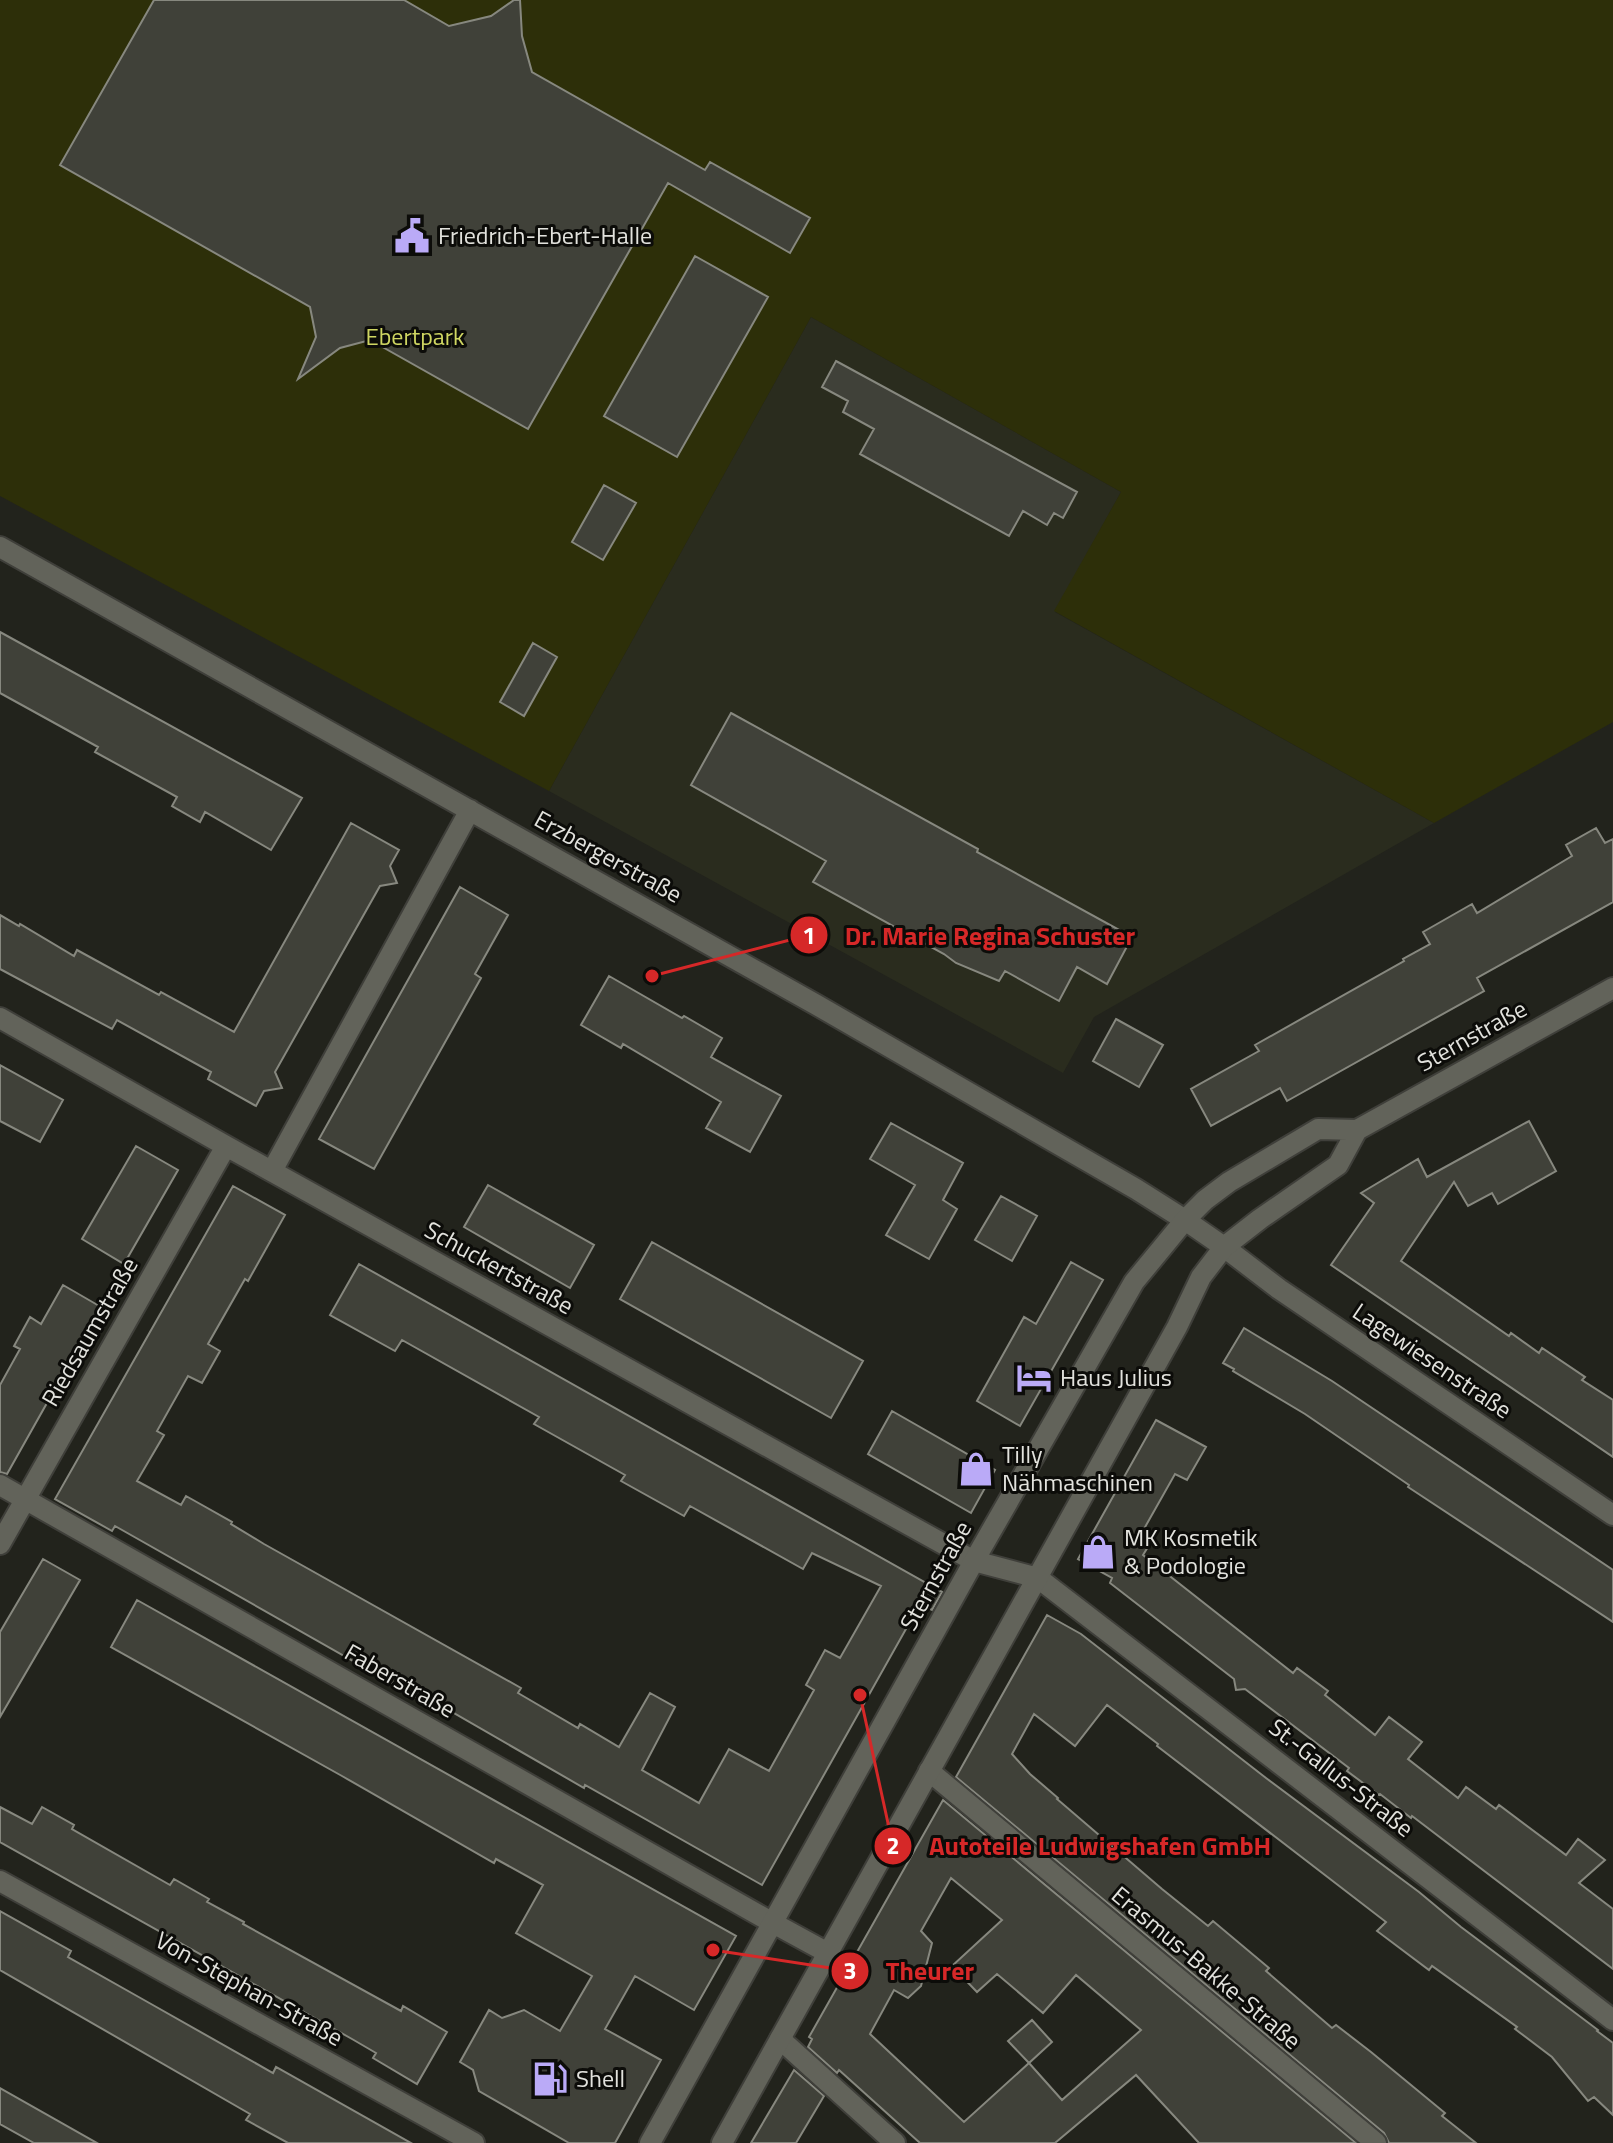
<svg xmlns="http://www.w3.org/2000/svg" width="1613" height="2143" viewBox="0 0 1613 2143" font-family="'Titillium Web',sans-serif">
	<rect width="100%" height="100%" fill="#22231c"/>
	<path fill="#2a2c1e" d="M 811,317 L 1121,492 L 1055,612 L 1434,823 L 1094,1017 L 1063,1073 L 549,791 Z"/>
	<path fill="#2d2f09" d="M 0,0 L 1613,0 L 1613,722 L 1434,823 L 1054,611 L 1121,492 L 811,317 L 549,791 L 0,496 Z"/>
	<path fill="#404139" stroke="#87887f" stroke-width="2" fill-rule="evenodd" d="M 154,0 L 404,0 L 449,26 L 491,16 L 514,0 L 520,0 L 522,36 L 532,72 L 705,170 L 710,162 L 810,218 L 790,253 L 668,183 L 528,429 L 370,340 L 340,348 L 298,379 L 316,337 L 310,307 L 60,165 Z
		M 695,256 L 768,297 L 677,457 L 604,416 Z
		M 836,361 L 1077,492 L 1063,518 L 1054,513 L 1047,525 L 1023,511 L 1009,536 L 860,454 L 874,429 L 843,412 L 848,401 L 822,387 Z
		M 604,485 L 636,503 L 603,560 L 572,542 Z
		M 0,632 L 302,798 L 271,850 L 205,812 L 200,822 L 172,806 L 177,797 L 95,752 L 98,747 L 0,693 Z
		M 533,643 L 557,657 L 524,716 L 500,702 Z
		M 731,713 L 978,849 L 977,852 L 1132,937 L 1107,984 L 1077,967 L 1059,1001 L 1005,971 L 999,981 L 956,963 L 944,954 L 813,882 L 826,861 L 691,785 Z
		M 351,823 L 399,850 L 390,866 L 397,883 L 380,886 L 275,1072 L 282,1088 L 264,1091 L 256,1106 L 208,1079 L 211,1072 L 117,1020 L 112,1029 L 0,969 L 0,915 L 19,926 L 20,924 L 74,956 L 77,950 L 159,995 L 161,992 L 234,1032 Z
		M 1596,828 L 1605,843 L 1613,839 L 1613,902 L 1477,978 L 1484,991 L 1287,1101 L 1280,1088 L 1211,1126 L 1191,1089 L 1259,1051 L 1255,1045 L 1404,961 L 1403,959 L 1430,944 L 1423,932 L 1472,904 L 1477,913 L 1572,856 L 1566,845 Z
		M 460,887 L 508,915 L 475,974 L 481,978 L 374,1169 L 319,1139 Z
		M 609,976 L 682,1018 L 684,1016 L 722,1038 L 711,1057 L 781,1096 L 750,1152 L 706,1128 L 721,1102 L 623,1044 L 621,1048 L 581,1025 Z
		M 1116,1019 L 1163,1045 L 1139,1087 L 1093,1061 Z
		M 0,1065 L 63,1100 L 40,1142 L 0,1121 Z
		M 1529,1121 L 1556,1171 L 1498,1204 L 1492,1193 L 1468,1206 L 1454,1182 L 1401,1261 L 1509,1336 L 1511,1333 L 1539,1353 L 1542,1348 L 1585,1377 L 1582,1380 L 1613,1400 L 1613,1457 L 1331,1265 L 1374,1203 L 1361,1193 L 1418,1159 L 1427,1177 Z
		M 891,1123 L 963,1163 L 943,1200 L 957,1209 L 929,1259 L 886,1235 L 915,1185 L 870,1159 Z
		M 136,1146 L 178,1170 L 124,1264 L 82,1239 Z
		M 488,1185 L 594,1245 L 570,1288 L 464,1227 Z
		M 233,1186 L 285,1215 L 248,1281 L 245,1279 L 208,1344 L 220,1351 L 202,1383 L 188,1376 L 157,1431 L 164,1435 L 137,1481 L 181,1505 L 186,1496 L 232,1522 L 231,1524 L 264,1544 L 521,1688 L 518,1693 L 578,1728 L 580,1724 L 619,1747 L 650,1693 L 675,1707 L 642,1770 L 699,1803 L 729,1749 L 769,1771 L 814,1690 L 806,1685 L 825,1650 L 840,1658 L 881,1586 L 812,1553 L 803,1569 L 690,1506 L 684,1516 L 621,1481 L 625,1475 L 534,1424 L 539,1417 L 402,1340 L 395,1351 L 330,1315 L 359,1264 L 942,1592 L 932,1610 L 920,1604 L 762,1885 L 585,1785 L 584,1788 L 438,1704 L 436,1708 L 115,1526 L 112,1531 L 55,1499 Z
		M 1001,1196 L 1037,1216 L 1012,1261 L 975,1240 Z
		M 652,1242 L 863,1361 L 831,1418 L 620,1299 Z
		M 1071,1262 L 1103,1280 L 1020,1426 L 977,1401 L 1024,1317 L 1036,1324 Z
		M 63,1285 L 101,1307 L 7,1474 L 0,1472 L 0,1385 L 20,1349 L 14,1346 L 30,1317 L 41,1324 Z
		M 1244,1328 L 1332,1381 L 1613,1570 L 1613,1622 L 1408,1487 L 1409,1485 L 1305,1414 L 1233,1371 L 1234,1369 L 1223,1363 Z
		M 892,1411 L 995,1470 L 971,1513 L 868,1454 Z
		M 1156,1420 L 1206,1447 L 1187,1480 L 1175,1474 L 1140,1536 L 1151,1542 L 1143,1555 L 1293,1673 L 1297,1668 L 1328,1691 L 1325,1695 L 1375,1735 L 1389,1717 L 1422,1742 L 1408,1759 L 1458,1798 L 1466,1787 L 1496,1809 L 1499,1805 L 1566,1855 L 1578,1839 L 1605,1860 L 1579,1883 L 1613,1909 L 1613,1969 L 1412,1816 L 1411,1818 L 1380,1794 L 1379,1795 L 1347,1771 L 1349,1768 L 1245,1689 L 1236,1690 L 1234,1679 L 1110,1583 L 1112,1578 L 1078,1559 Z
		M 43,1559 L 80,1580 L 0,1717 L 0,1632 Z
		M 137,1600 L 736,1936 L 694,2010 L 635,1976 L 605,2029 L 661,2060 L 615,2143 L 569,2143 L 479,2091 L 473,2070 L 460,2062 L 489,2010 L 502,2018 L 524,2010 L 560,2031 L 592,1976 L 516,1933 L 543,1885 L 496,1859 L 494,1863 L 342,1776 L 111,1647 Z
		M 1047,1615 L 1081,1634 L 1266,1778 L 1419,1892 L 1461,1927 L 1598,2030 L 1597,2031 L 1613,2043 L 1613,2115 L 1594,2097 L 1588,2101 L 1552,2057 L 1515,2029 L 1517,2027 L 1432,1966 L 1429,1970 L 1377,1931 L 1386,1922 L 1157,1746 L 1158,1744 L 1107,1705 L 1075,1746 L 1034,1714 L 1012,1754 L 1030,1774 L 1058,1798 L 1057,1799 L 1162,1889 L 1208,1926 L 1213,1921 L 1269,1968 L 1266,1971 L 1332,2028 L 1336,2025 L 1371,2052 L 1445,2113 L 1442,2116 L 1476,2143 L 1389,2143 L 1384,2133 L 956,1777 Z
		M 943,1800 L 1356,2143 L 1199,2143 L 1136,2075 L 1055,2143 L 920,2143 L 839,2070 L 837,2073 L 808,2047 L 812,2039 L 809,2037 ZM 951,1878 L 1002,1920 L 952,1966 L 977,1992 L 997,1974 L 1043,2013 L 1076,1975 L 1141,2030 L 1062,2100 L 1029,2063 L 964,2122 L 870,2034 L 894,1990 L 908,1998 L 921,1986 L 932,1943 L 921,1931 Z
		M 0,1807 L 32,1824 L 42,1807 L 74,1825 L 72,1829 L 170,1885 L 174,1879 L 209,1899 L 207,1902 L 244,1922 L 243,1924 L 401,2011 L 403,2006 L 447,2032 L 417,2084 L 373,2058 L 376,2053 L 352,2039 L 0,1842 Z
		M 0,1911 L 71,1951 L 68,1957 L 144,2000 L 273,2073 L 276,2067 L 411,2143 L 288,2143 L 246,2120 L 250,2114 L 0,1970 Z
		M 1032,2020 L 1052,2042 L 1029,2063 L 1008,2041 Z
		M 794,2070 L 824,2096 L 796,2143 L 751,2143 Z
		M 0,2088 L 97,2143 L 34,2143 L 0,2124 Z"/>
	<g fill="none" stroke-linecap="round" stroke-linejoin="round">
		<g stroke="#3f3f3a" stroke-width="24">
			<path id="minor" d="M 0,547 L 815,1004 L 1136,1189 L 1185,1220
				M 0,1018 L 226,1146 L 974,1561
				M 272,1171 L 470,810
				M 1224,1247 L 1279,1289 L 1613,1515
				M 0,1485 L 773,1923
				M 0,1544 L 226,1146
				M 1038,1578 L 1613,2020
				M 929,1771 L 1376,2143
				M 0,1881 L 474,2143
				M 780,2039 L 895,2143"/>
		</g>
		<g stroke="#3f3f3a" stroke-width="24">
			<path id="secondary" d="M 1185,1220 L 1224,1247
				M 974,1561 L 1038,1578
				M 773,1923 L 828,1953
				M 650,2143 L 974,1561 L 1134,1282 L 1185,1220 L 1205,1200 L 1229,1182 L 1318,1129 L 1357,1130 L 1613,988
				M 722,2143 L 1177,1327 L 1201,1277 L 1224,1247 L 1260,1219 L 1338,1165 L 1357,1130"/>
		</g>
		<use href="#minor" stroke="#62635a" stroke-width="20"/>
		<use href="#secondary" stroke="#62635a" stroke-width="20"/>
	</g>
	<defs>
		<g id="civic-bare" transform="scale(2.76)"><path d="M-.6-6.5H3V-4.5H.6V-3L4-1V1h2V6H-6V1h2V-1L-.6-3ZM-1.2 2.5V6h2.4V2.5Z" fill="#baaaf7" stroke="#0c0c09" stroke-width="2.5" paint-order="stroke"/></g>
		<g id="hotel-bare" transform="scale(2.76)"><path d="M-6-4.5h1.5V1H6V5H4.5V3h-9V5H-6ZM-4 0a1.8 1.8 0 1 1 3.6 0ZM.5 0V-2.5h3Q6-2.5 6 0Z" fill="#baaaf7" stroke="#0c0c09" stroke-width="2.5" paint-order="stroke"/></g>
		<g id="shop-bare" transform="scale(2.76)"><path d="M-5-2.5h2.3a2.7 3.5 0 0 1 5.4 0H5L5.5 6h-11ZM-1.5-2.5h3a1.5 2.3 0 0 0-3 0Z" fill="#baaaf7" stroke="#0c0c09" stroke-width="2.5" paint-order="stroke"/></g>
		<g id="fuel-bare" transform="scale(2.76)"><path d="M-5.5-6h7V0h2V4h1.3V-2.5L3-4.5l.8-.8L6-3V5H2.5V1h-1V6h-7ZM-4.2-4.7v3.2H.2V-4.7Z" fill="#baaaf7" stroke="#0c0c09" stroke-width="2.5" paint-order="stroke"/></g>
	</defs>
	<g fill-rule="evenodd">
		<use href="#civic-bare" x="412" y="236"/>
		<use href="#hotel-bare" x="1034" y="1378"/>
		<use href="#shop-bare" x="976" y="1469"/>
		<use href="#shop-bare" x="1098" y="1552"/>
		<use href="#fuel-bare" x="550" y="2079"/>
	</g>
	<g text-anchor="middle" stroke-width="6" stroke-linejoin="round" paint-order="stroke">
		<g font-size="24" fill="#e2e2dd" stroke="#0c0c09" text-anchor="start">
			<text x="438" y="244">Friedrich-Ebert-Halle</text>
			<text x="1060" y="1386">Haus Julius</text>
			<text x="1002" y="1463">Tilly<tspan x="1002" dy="28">Nähmaschinen</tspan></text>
			<text x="1124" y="1546">MK Kosmetik<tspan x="1124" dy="28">&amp; Podologie</tspan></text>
			<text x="576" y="2087">Shell</text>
		</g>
		<g font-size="24" fill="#cfd662" stroke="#0c0c09">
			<text x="415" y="345">Ebertpark</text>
		</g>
		<g font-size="24" fill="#e2e2dd" stroke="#0c0c09">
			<text transform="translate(608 857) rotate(29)" y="8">Erzbergerstraße</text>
			<text transform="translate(1472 1036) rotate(-29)" y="8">Sternstraße</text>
			<text transform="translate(499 1268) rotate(29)" y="8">Schuckertstraße</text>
			<text transform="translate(90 1332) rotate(-60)" y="8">Riedsaumstraße</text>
			<text transform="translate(1432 1361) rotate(34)" y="8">Lagewiesenstraße</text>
			<text transform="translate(936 1576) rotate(-61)" y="8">Sternstraße</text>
			<text transform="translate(400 1681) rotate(30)" y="8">Faberstraße</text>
			<text transform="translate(1341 1778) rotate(38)" y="8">St.-Gallus-Straße</text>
			<text transform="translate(1206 1968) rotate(40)" y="8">Erasmus-Bakke-Straße</text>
			<text transform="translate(249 1989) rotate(29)" y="8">Von-Stephan-Straße</text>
		</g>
	</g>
	<path fill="none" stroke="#d62828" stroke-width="3" d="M652 976L809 935M860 1695L893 1846M713 1950L850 1971"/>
	<g fill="#d62828" stroke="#0c0c09" stroke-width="3">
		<circle cx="652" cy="976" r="8"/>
		<circle cx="860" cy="1695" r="8"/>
		<circle cx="713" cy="1950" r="8"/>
		<circle cx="809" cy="935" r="20"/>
		<circle cx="893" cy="1846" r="20"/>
		<circle cx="850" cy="1971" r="20"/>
	</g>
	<g font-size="24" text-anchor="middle" font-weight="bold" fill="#fff">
		<text x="809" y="944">1</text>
		<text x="893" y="1854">2</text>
		<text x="850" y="1979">3</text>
	</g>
	<g font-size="26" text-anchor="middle" font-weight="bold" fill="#d62828" stroke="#0c0c09" stroke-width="6" stroke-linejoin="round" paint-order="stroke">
		<text x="990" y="945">Dr. Marie Regina Schuster</text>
		<text x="1100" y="1855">Autoteile Ludwigshafen GmbH</text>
		<text x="930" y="1980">Theurer</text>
	</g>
</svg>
